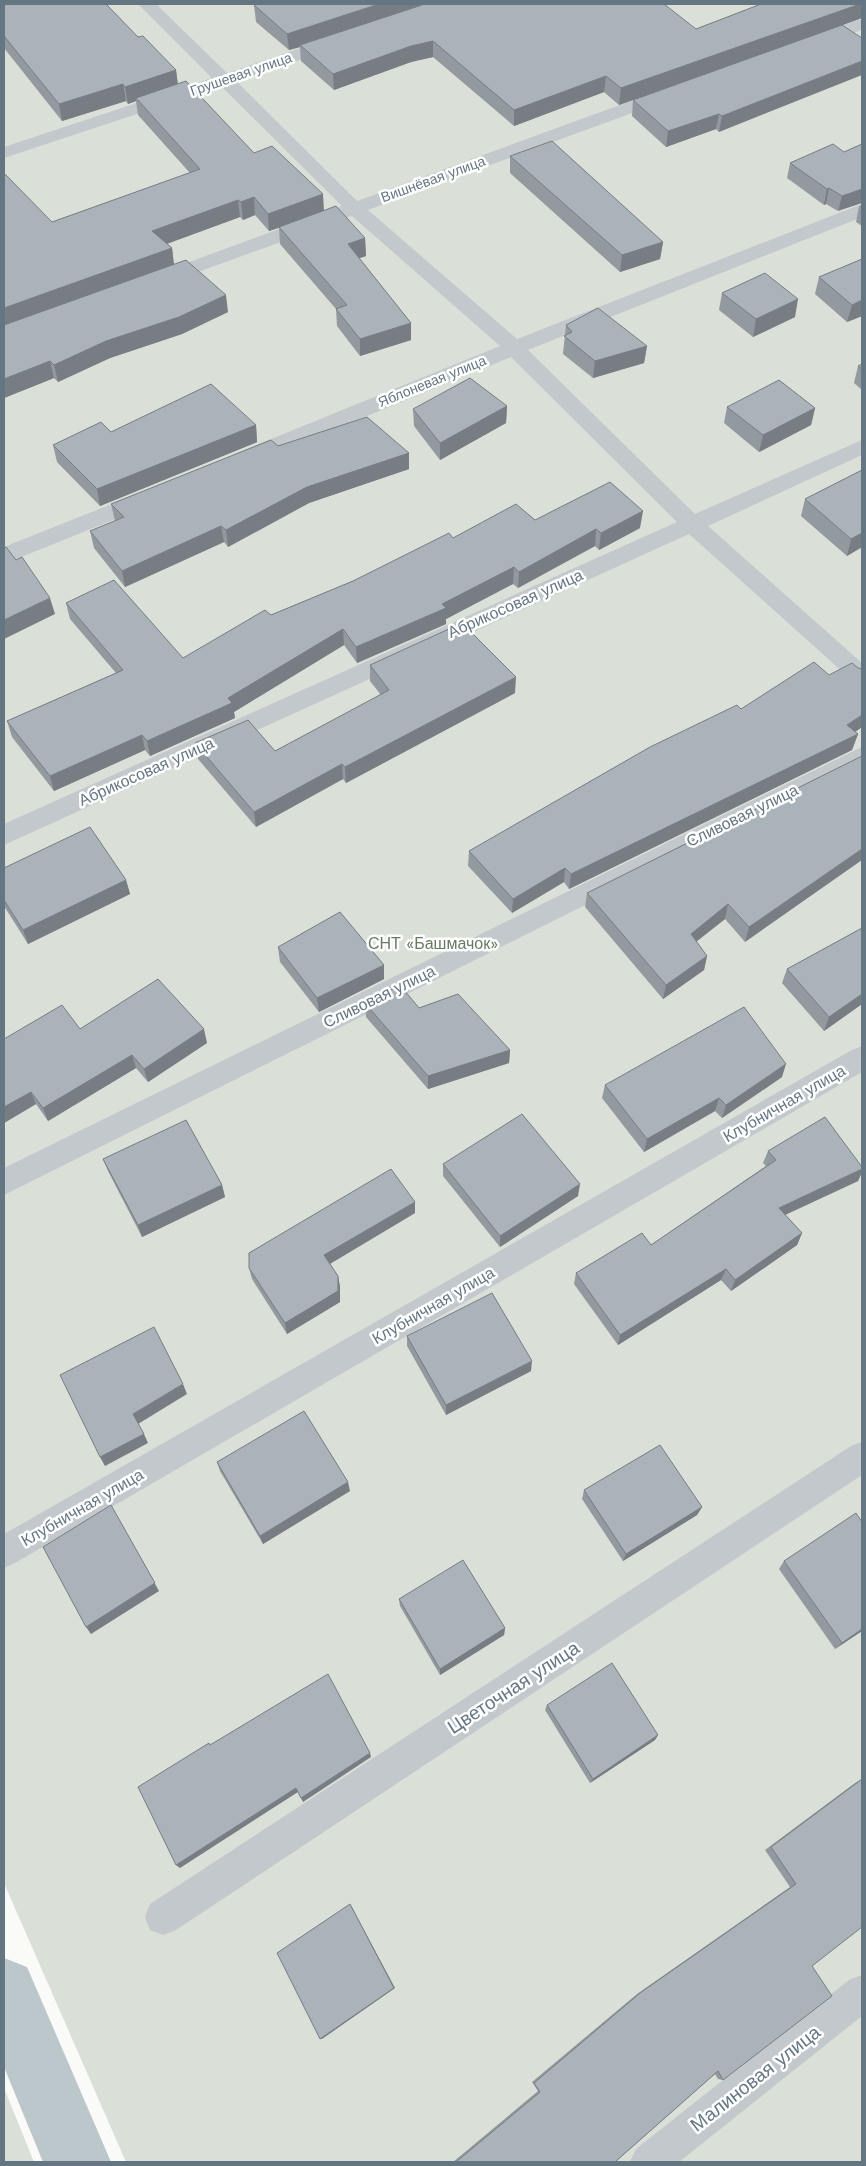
<svg xmlns="http://www.w3.org/2000/svg" width="866" height="2166" viewBox="0 0 866 2166" font-family="'Work Sans',sans-serif">
	<rect width="100%" height="100%" fill="#fafaf8"/>
	<path fill="#dadfd7" d="M 4,4 L 862,4 L 862,2162 L 126,2162 L 4,1883 Z
		M 4,2088 L 34,2162 L 4,2162 Z"/>
	<g fill="none" stroke-linecap="round" stroke-linejoin="round">
		<path fill="#bbc7cb" fill-rule="evenodd" d="M 4,1958 L 27,1967 L 111,2162 L 43,2162 L 4,2067 Z"/>
		<path fill="#c3c8cc" fill-rule="evenodd" d="M 138,4 L 156,4 L 227,73 L 330,38 L 336,37 L 342,38 L 345,42 L 342,46 L 236,81 L 357,201 L 661,90 L 667,89 L 673,90 L 676,94 L 673,98 L 368,210 L 517,339 L 862,204 L 862,217 L 528,350 L 695,514 L 862,440 L 862,455 L 708,526 L 862,663 L 862,685 L 854,682 L 689,534 L 4,845 L 4,824 L 677,522 L 511,357 L 250,464 L 242,466 L 234,464 L 231,459 L 234,454 L 500,346 L 352,216 L 165,284 L 158,286 L 151,284 L 148,280 L 151,276 L 342,206 L 221,86 L 4,158 L 4,147 L 212,78 Z
			M 862,19 L 862,30 L 813,46 L 807,45 L 804,41 L 807,37 Z
			M 147,490 L 155,493 L 158,498 L 155,503 L 4,564 L 4,547 Z
			M 862,747 L 862,767 L 4,1195 L 4,1168 Z
			M 862,1046 L 862,1072 L 15,1563 L 4,1568 L 4,1534 L 852,1050 Z
			M 862,1442 L 862,1475 L 176,1930 L 163,1935 L 150,1930 L 145,1917 L 150,1904 L 851,1446 Z
			M 862,1975 L 862,2016 L 679,2162 L 630,2162 L 636,2149 L 849,1980 Z"/>
	</g>
	<path fill="#929a9f" d="M 4,4 L 138,37 L 176,70 L 178,84 L 254,153 L 324,210 L 365,238 L 366,256 L 359,258 L 411,323 L 411,340 L 360,356 L 337,326 L 336,309 L 280,244 L 279,228 L 269,231 L 255,215 L 243,220 L 240,217 L 167,244 L 172,248 L 174,264 L 228,312 L 182,334 L 110,358 L 58,382 L 54,378 L 4,398 L 52,222 L 190,173 L 138,115 L 136,101 L 128,104 L 126,101 L 62,121 L 4,48 Z
		M 254,5 L 696,29 L 862,18 L 843,25 L 719,132 L 716,129 L 666,147 L 632,116 L 633,100 L 753,57 L 619,105 L 604,92 L 514,126 L 433,57 L 411,62 L 334,90 L 301,61 L 300,47 L 289,50 L 256,22 Z
		M 862,144 L 838,211 L 826,204 L 824,205 L 787,178 L 790,163 L 844,152 Z
		M 510,156 L 663,242 L 660,259 L 620,272 L 510,173 Z
		M 862,205 L 862,226 L 856,222 L 859,206 Z
		M 862,259 L 862,316 L 847,322 L 815,294 L 819,277 Z
		M 722,293 L 795,317 L 753,337 L 719,310 Z
		M 566,325 L 647,346 L 644,363 L 593,378 L 563,354 Z
		M 862,364 L 862,390 L 854,383 L 858,366 Z
		M 507,406 L 506,423 L 440,460 L 414,426 L 413,409 Z
		M 727,407 L 815,408 L 811,425 L 759,452 L 724,423 Z
		M 256,425 L 257,442 L 100,506 L 57,462 L 53,445 L 111,432 Z
		M 278,446 L 409,453 L 409,469 L 309,503 L 228,547 L 224,542 L 125,587 L 94,548 L 90,531 L 115,521 L 111,504 Z
		M 862,470 L 862,547 L 847,556 L 801,516 L 805,499 Z
		M 535,520 L 640,528 L 599,550 L 595,546 L 518,588 L 513,584 L 446,619 L 446,624 L 357,663 L 344,645 L 234,712 L 235,718 L 150,756 L 145,750 L 54,791 L 12,737 L 7,721 L 116,673 L 70,619 L 66,603 L 183,658 L 271,615 L 353,581 L 453,538 Z
		M 370,665 L 515,693 L 346,783 L 343,779 L 256,827 L 198,759 L 195,743 L 275,751 L 381,695 L 370,681 Z
		M 858,668 L 862,669 L 862,727 L 855,732 L 858,734 L 852,750 L 569,889 L 564,882 L 512,913 L 468,866 L 469,851 L 741,709 L 829,675 Z
		M 862,756 L 745,942 L 725,919 L 696,942 L 707,956 L 704,970 L 663,999 L 585,907 L 587,893 Z
		M 4,868 L 126,880 L 130,894 L 28,944 L 4,906 Z
		M 862,928 L 862,1004 L 824,1031 L 782,983 L 787,969 Z
		M 278,947 L 384,965 L 384,979 L 319,1012 L 280,962 Z
		M 365,1003 L 419,1008 L 510,1050 L 509,1063 L 428,1089 L 366,1017 Z
		M 80,1029 L 207,1043 L 148,1082 L 136,1068 L 48,1121 L 36,1104 L 4,1123 L 4,1039 Z
		M 782,1077 L 722,1118 L 715,1111 L 644,1152 L 602,1098 L 605,1085 Z
		M 768,1151 L 862,1167 L 862,1172 L 858,1181 L 785,1215 L 802,1233 L 797,1245 L 731,1291 L 721,1280 L 618,1345 L 574,1284 L 576,1273 L 651,1245 L 766,1166 L 763,1163 Z
		M 103,1159 L 222,1185 L 225,1197 L 142,1237 L 108,1171 Z
		M 443,1164 L 578,1196 L 500,1247 L 443,1176 Z
		M 415,1213 L 330,1264 L 338,1276 L 340,1287 L 340,1302 L 287,1334 L 252,1279 L 249,1268 Z
		M 407,1336 L 531,1371 L 446,1415 L 407,1346 Z
		M 217,1462 L 350,1491 L 263,1544 L 220,1471 Z
		M 584,1490 L 702,1507 L 697,1515 L 623,1561 L 582,1499 Z
		M 784,1561 L 862,1631 L 835,1649 L 779,1569 Z
		M 399,1599 L 505,1628 L 504,1635 L 440,1675 L 400,1606 Z
		M 547,1705 L 658,1735 L 655,1740 L 590,1783 L 545,1710 Z
		M 862,1779 L 812,1966 L 723,2080 L 718,2079 L 715,2074 L 615,2162 L 453,2162 L 538,2091 L 532,2082 L 637,1994 L 790,1887 L 765,1850 L 855,1783 Z"/>
	<path fill="#777d82" d="M 379,4 L 428,4 L 300,45 L 300,47 L 289,50 L 287,34 Z
		M 860,4 L 862,4 L 862,18 L 619,105 L 621,88 Z
		M 433,41 L 433,57 L 411,62 L 334,90 L 333,74 L 411,46 Z
		M 862,61 L 862,75 L 719,132 L 722,116 Z
		M 176,70 L 178,87 L 136,98 L 136,101 L 128,104 L 125,87 Z
		M 606,76 L 604,92 L 514,126 L 514,110 Z
		M 123,84 L 126,101 L 62,121 L 59,104 Z
		M 719,114 L 716,129 L 666,147 L 668,131 Z
		M 829,188 L 826,204 L 824,205 L 827,189 Z
		M 862,189 L 862,203 L 838,211 L 842,196 Z
		M 323,194 L 324,211 L 269,231 L 268,214 Z
		M 254,197 L 255,215 L 243,220 L 241,202 Z
		M 238,200 L 240,217 L 155,248 L 152,231 Z
		M 365,238 L 366,256 L 349,262 L 348,244 Z
		M 663,242 L 660,259 L 620,272 L 622,255 Z
		M 172,248 L 174,266 L 4,327 L 4,308 Z
		M 226,295 L 228,312 L 182,334 L 110,358 L 58,382 L 54,365 L 106,341 Z
		M 798,299 L 795,317 L 753,337 L 756,319 Z
		M 862,300 L 862,316 L 847,322 L 852,305 Z
		M 411,323 L 411,340 L 360,356 L 360,339 Z
		M 647,346 L 644,363 L 593,378 L 595,361 Z
		M 50,361 L 54,378 L 4,398 L 4,379 Z
		M 507,406 L 506,423 L 440,460 L 440,443 Z
		M 815,408 L 811,425 L 759,452 L 763,435 Z
		M 256,425 L 257,442 L 100,506 L 97,489 Z
		M 409,453 L 409,469 L 309,503 L 228,547 L 226,530 L 307,487 Z
		M 643,511 L 640,528 L 599,550 L 601,533 Z
		M 221,526 L 224,542 L 125,587 L 122,571 Z
		M 596,529 L 595,546 L 518,588 L 519,572 Z
		M 862,533 L 862,547 L 847,556 L 851,539 Z
		M 514,567 L 513,584 L 446,619 L 446,624 L 357,663 L 356,647 Z
		M 50,598 L 55,614 L 4,639 L 4,620 Z
		M 343,629 L 344,645 L 234,712 L 235,718 L 150,756 L 147,741 L 228,698 Z
		M 516,677 L 515,693 L 346,783 L 345,767 Z
		M 862,715 L 862,727 L 842,741 L 847,725 Z
		M 858,734 L 852,750 L 569,889 L 571,874 Z
		M 142,735 L 145,750 L 54,791 L 50,776 Z
		M 342,764 L 343,779 L 256,827 L 254,812 Z
		M 862,849 L 862,860 L 745,942 L 749,927 Z
		M 565,868 L 564,882 L 512,913 L 513,899 Z
		M 126,880 L 130,894 L 28,944 L 23,930 Z
		M 728,904 L 725,919 L 688,948 L 691,934 Z
		M 707,956 L 704,970 L 663,999 L 666,985 Z
		M 384,965 L 384,979 L 319,1012 L 317,998 Z
		M 862,994 L 862,1004 L 824,1031 L 829,1017 Z
		M 204,1029 L 207,1043 L 148,1082 L 144,1069 Z
		M 510,1050 L 509,1063 L 428,1089 L 428,1076 Z
		M 132,1055 L 136,1068 L 48,1121 L 43,1108 Z
		M 786,1064 L 782,1077 L 722,1118 L 726,1105 Z
		M 31,1092 L 36,1104 L 4,1123 L 4,1107 Z
		M 719,1098 L 715,1111 L 644,1152 L 647,1139 Z
		M 862,1169 L 862,1172 L 858,1181 L 774,1220 L 779,1208 Z
		M 580,1184 L 578,1196 L 500,1247 L 500,1236 Z
		M 222,1185 L 225,1197 L 142,1237 L 138,1225 Z
		M 415,1202 L 415,1213 L 326,1266 L 324,1255 Z
		M 802,1233 L 797,1245 L 731,1291 L 735,1280 Z
		M 726,1269 L 721,1280 L 618,1345 L 620,1335 Z
		M 338,1276 L 340,1287 L 340,1302 L 287,1334 L 285,1323 Z
		M 532,1361 L 531,1371 L 446,1415 L 446,1405 Z
		M 183,1384 L 187,1394 L 138,1424 L 133,1414 Z
		M 144,1434 L 148,1443 L 105,1466 L 100,1457 Z
		M 348,1482 L 350,1491 L 263,1544 L 260,1536 Z
		M 702,1507 L 697,1515 L 623,1561 L 626,1554 Z
		M 116,1514 L 159,1591 L 91,1634 L 86,1627 Z
		M 505,1628 L 504,1635 L 440,1675 L 440,1669 Z
		M 862,1629 L 862,1631 L 835,1649 L 842,1643 Z
		M 658,1735 L 655,1740 L 590,1783 L 593,1779 Z
		M 370,1753 L 371,1757 L 303,1802 L 301,1798 Z
		M 296,1788 L 298,1792 L 180,1868 L 176,1865 Z
		M 350,1904 L 395,1988 L 322,2039 L 320,2039 Z"/>
	<path fill="#aab3b9" stroke="#777d82" d="M 4,4 L 106,4 L 138,37 L 143,36 L 176,70 L 125,87 L 123,84 L 59,104 L 4,36 Z
		M 258,4 L 379,4 L 287,34 L 254,5 Z
		M 425,4 L 664,4 L 696,29 L 761,4 L 860,4 L 621,88 L 606,76 L 514,110 L 433,41 L 411,46 L 333,74 L 300,45 Z
		M 842,25 L 862,38 L 862,61 L 722,116 L 719,114 L 668,131 L 633,100 Z
		M 186,81 L 254,153 L 272,146 L 323,194 L 268,214 L 254,197 L 241,202 L 238,200 L 152,231 L 172,248 L 4,308 L 4,173 L 52,222 L 200,169 L 136,98 Z
		M 552,141 L 663,242 L 622,255 L 510,156 Z
		M 833,144 L 844,152 L 862,144 L 862,189 L 842,196 L 829,188 L 827,189 L 790,163 Z
		M 336,206 L 365,238 L 348,244 L 411,323 L 360,339 L 336,309 L 347,305 L 279,227 Z
		M 862,259 L 862,300 L 852,305 L 819,277 Z
		M 186,260 L 226,295 L 179,317 L 106,341 L 54,365 L 50,361 L 4,379 L 4,325 Z
		M 765,273 L 798,299 L 756,319 L 722,293 Z
		M 598,308 L 647,346 L 595,361 L 564,336 L 572,332 L 566,325 Z
		M 862,364 L 862,369 L 858,366 Z
		M 470,378 L 507,406 L 440,443 L 413,409 Z
		M 779,380 L 815,408 L 763,435 L 727,407 Z
		M 211,384 L 256,425 L 97,489 L 53,445 L 101,422 L 111,432 Z
		M 367,417 L 409,453 L 307,487 L 226,530 L 221,526 L 122,571 L 90,531 L 124,517 L 111,504 L 271,440 L 278,446 Z
		M 862,470 L 862,533 L 851,539 L 805,499 Z
		M 610,482 L 643,511 L 601,533 L 596,529 L 519,572 L 514,567 L 442,604 L 446,608 L 356,647 L 343,629 L 228,698 L 232,703 L 147,741 L 142,735 L 50,776 L 7,721 L 123,670 L 66,603 L 114,580 L 183,658 L 265,610 L 271,615 L 353,581 L 449,533 L 453,538 L 516,504 L 535,520 Z
		M 6,547 L 16,560 L 22,557 L 50,598 L 4,620 L 4,548 Z
		M 462,623 L 516,677 L 345,767 L 342,764 L 254,812 L 195,743 L 248,720 L 275,751 L 389,690 L 370,665 Z
		M 814,662 L 829,675 L 852,663 L 858,668 L 862,669 L 862,715 L 847,725 L 858,734 L 571,874 L 565,868 L 513,899 L 469,851 L 650,747 L 737,705 L 741,709 Z
		M 862,756 L 862,849 L 749,927 L 728,904 L 691,934 L 707,956 L 666,985 L 587,893 Z
		M 90,827 L 126,880 L 23,930 L 4,900 L 4,868 Z
		M 340,912 L 384,965 L 317,998 L 278,947 Z
		M 862,928 L 862,994 L 829,1017 L 787,969 Z
		M 158,979 L 204,1029 L 144,1069 L 132,1055 L 43,1108 L 31,1092 L 4,1107 L 4,1039 L 62,1005 L 80,1029 Z
		M 400,985 L 419,1008 L 458,994 L 510,1050 L 428,1076 L 365,1003 Z
		M 744,1007 L 786,1064 L 726,1105 L 719,1098 L 647,1139 L 605,1085 Z
		M 522,1114 L 580,1184 L 500,1236 L 443,1164 Z
		M 825,1117 L 862,1167 L 862,1169 L 779,1208 L 802,1233 L 735,1280 L 726,1269 L 620,1335 L 576,1273 L 642,1233 L 651,1245 L 776,1160 L 768,1151 Z
		M 186,1120 L 222,1185 L 138,1225 L 103,1159 Z
		M 391,1169 L 415,1202 L 324,1255 L 338,1276 L 338,1291 L 285,1323 L 249,1268 L 249,1253 Z
		M 492,1293 L 532,1361 L 446,1405 L 407,1336 Z
		M 154,1327 L 183,1384 L 133,1414 L 144,1434 L 100,1457 L 60,1375 Z
		M 304,1411 L 348,1482 L 260,1536 L 217,1462 Z
		M 660,1445 L 702,1507 L 626,1554 L 584,1490 Z
		M 111,1505 L 155,1583 L 86,1627 L 43,1547 Z
		M 856,1513 L 862,1522 L 862,1629 L 842,1643 L 784,1561 Z
		M 463,1560 L 505,1628 L 440,1669 L 399,1599 Z
		M 612,1663 L 658,1735 L 593,1779 L 547,1705 Z
		M 328,1674 L 370,1753 L 301,1798 L 296,1788 L 176,1865 L 138,1787 L 209,1743 L 210,1745 Z
		M 862,1779 L 862,1927 L 812,1966 L 832,1996 L 723,2080 L 718,2071 L 615,2162 L 456,2162 L 540,2092 L 534,2083 L 640,1993 L 796,1884 L 771,1847 Z
		M 350,1904 L 394,1988 L 320,2039 L 277,1953 Z"/>
	<g text-anchor="middle" stroke-width="5" stroke-linejoin="round" paint-order="stroke">
		<g font-size="14" fill="#657683" stroke="#fff">
			<text transform="translate(241 74) rotate(-19)" y="5">Грушевая улица</text>
			<text transform="translate(433 179) rotate(-20)" y="5">Вишнёвая улица</text>
			<text transform="translate(432 381) rotate(-22)" y="5">Яблоневая улица</text>
		</g>
		<g font-size="16" fill="#657683" stroke="#fff">
			<text transform="translate(515 603) rotate(-24)" y="6">Абрикосовая улица</text>
			<text transform="translate(146 771) rotate(-24)" y="6">Абрикосовая улица</text>
			<text transform="translate(742 815) rotate(-26)" y="6">Сливовая улица</text>
			<text transform="translate(379 996) rotate(-26)" y="6">Сливовая улица</text>
			<text transform="translate(784 1103) rotate(-30)" y="6">Клубничная улица</text>
			<text transform="translate(433 1305) rotate(-30)" y="6">Клубничная улица</text>
			<text transform="translate(82 1507) rotate(-30)" y="6">Клубничная улица</text>
		</g>
		<g font-size="16" fill="#687a64" stroke="#fff">
			<text x="433" y="949">СНТ «Башмачок»</text>
		</g>
		<g font-size="19" fill="#657683" stroke="#fff">
			<text transform="translate(513 1687) rotate(-33)" y="7">Цветочная улица</text>
			<text transform="translate(755 2078) rotate(-38)" y="7">Малиновая улица</text>
		</g>
	</g>
	<rect width="866" height="2166" fill="none" stroke="#657683" stroke-width="10"/>
</svg>
